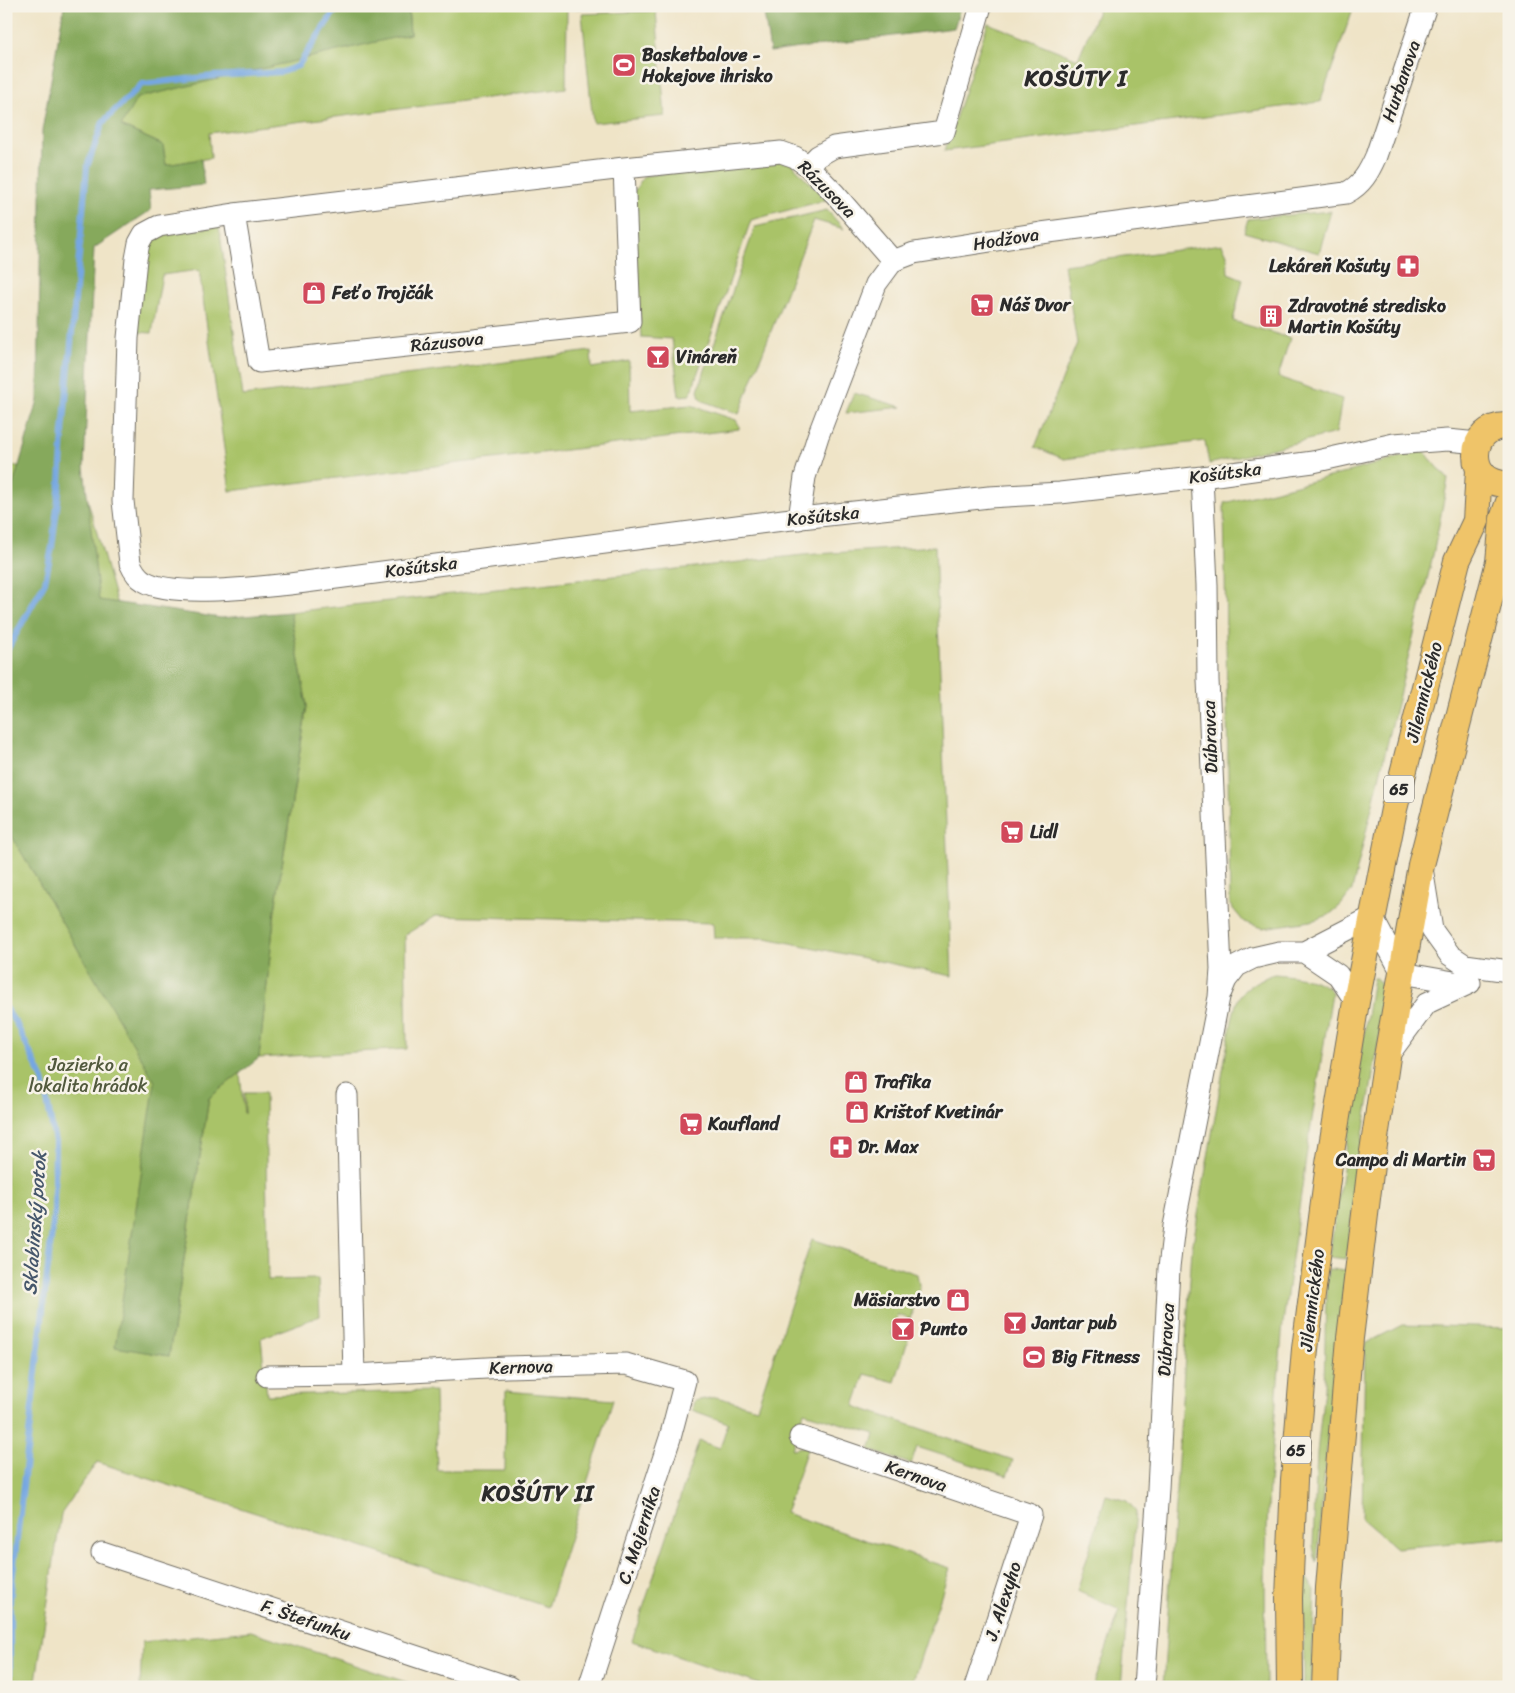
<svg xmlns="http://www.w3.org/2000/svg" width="1515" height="1693" viewBox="0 0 1515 1693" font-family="Sriracha,sans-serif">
	<rect width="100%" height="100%" fill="#f7f3e8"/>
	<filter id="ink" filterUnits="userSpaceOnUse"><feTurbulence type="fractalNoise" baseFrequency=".02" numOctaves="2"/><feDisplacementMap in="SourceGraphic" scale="10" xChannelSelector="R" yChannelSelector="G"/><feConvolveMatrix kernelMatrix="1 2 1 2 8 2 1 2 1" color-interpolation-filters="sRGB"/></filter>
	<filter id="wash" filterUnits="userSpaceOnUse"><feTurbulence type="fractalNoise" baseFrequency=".0096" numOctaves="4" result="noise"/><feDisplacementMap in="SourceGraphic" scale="20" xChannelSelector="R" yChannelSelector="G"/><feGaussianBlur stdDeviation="1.12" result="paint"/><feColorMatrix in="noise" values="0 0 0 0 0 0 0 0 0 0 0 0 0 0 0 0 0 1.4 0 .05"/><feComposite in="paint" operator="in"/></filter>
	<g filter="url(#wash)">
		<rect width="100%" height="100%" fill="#efe4c7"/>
		<path fill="#a9c368" stroke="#6a774a" d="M 80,6 L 410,34 L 408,6 L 662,6 L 567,9 L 566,88 L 209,133 L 211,158 L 166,165 L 163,145 L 121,126 Z
			M 1100,6 L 1354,6 L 1320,102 L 944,151 L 988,23 L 1078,59 Z
			M 656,11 L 665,116 L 593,123 L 582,14 Z
			M 768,160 L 791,163 L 826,200 L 751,220 L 690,395 L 679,396 L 672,339 L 641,337 L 631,196 L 644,176 Z
			M 827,210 L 844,229 L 814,220 L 739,414 L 703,401 L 700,398 L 698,390 L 755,227 Z
			M 1331,211 L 1319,253 L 1244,232 L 1248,219 Z
			M 219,226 L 243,396 L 591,351 L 592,368 L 629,361 L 630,411 L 691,405 L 736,420 L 739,425 L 739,429 L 230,491 L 199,270 L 162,275 L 152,333 L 135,332 L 142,247 L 155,236 Z
			M 1222,244 L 1227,255 L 1228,273 L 1243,279 L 1233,321 L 1290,338 L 1278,377 L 1342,399 L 1336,433 L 1209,464 L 1205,441 L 1064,459 L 1035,447 L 1077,343 L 1064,265 Z
			M 854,393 L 902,407 L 846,413 Z
			M 1423,450 L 1448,479 L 1433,555 L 1352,890 L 1341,905 L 1329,915 L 1311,921 L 1263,928 L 1244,922 L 1230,905 L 1224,503 L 1345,473 Z
			M 6,465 L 80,472 L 142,694 L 171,1088 L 115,1346 L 169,1356 L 209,1098 L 240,1073 L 244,1114 L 244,1093 L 265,1093 L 268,1280 L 318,1279 L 320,1316 L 261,1338 L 267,1395 L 435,1391 L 437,1470 L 505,1470 L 506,1391 L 613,1400 L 548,1607 L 97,1462 L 61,1514 L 35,1687 L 6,1687 Z
			M 935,546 L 952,976 L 766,938 L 714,938 L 713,923 L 435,916 L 405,935 L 407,1049 L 259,1058 L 275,910 L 307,706 L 290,612 L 803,555 Z
			M 1274,974 C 1288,975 1326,979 1332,993 L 1308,1144 L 1283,1323 L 1269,1484 L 1265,1578 L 1266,1687 L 1163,1687 L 1192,1249 L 1229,1036 C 1237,997 1235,989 1274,974 Z
			M 1373,978 L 1376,978 L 1387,992 L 1362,1140 L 1346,1259 L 1329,1257 Z
			M 812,1239 L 917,1274 L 920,1289 L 910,1319 L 898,1315 L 891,1334 L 908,1340 L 895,1382 L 865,1374 L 854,1406 L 1013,1460 L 1007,1476 L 917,1447 L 911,1464 L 870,1450 L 875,1434 L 804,1412 L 792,1449 L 808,1446 L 785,1513 L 950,1568 L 911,1687 L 768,1687 L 632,1641 L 699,1441 L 720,1448 L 728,1423 L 692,1410 L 694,1401 L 716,1397 L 757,1408 Z
			M 1328,1269 L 1346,1270 L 1329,1422 L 1317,1563 L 1315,1557 L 1313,1545 L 1317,1453 L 1324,1389 L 1326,1294 Z
			M 1402,1325 L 1509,1328 L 1509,1538 L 1396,1548 L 1362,1519 L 1365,1344 Z
			M 1106,1495 L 1127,1501 L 1136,1511 L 1121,1687 L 1093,1687 L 1120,1610 L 1077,1591 Z
			M 1303,1576 L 1306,1577 L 1315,1590 L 1311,1687 L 1304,1687 Z
			M 251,1631 L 421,1687 L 140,1687 L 142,1642 Z"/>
		<path fill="#86a95c" stroke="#586a44" d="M 64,6 L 408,6 L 410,34 L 137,98 L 121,126 L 163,145 L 166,165 L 201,159 L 204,185 L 149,190 L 151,210 L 94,248 L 84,467 L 99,600 L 221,618 L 290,612 L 307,706 L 275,910 L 259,1058 L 209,1098 L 169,1356 L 115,1347 L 155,1082 L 6,826 L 6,510 L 38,400 L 42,131 Z
			M 763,6 L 961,6 L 954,28 L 770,52 Z"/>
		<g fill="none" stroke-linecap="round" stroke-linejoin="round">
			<path stroke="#76a7e1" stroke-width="6" d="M 6,652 L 45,582 L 52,547 L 60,484 L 63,432 L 87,167 L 103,122 L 142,84 L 214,76 L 282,72 L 298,66 L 338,6
				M 6,1009 L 17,1025 L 43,1080 L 55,1142 L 54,1213 L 10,1601 L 10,1687"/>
		</g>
	</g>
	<g filter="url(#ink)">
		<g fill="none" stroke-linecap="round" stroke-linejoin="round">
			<g stroke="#706c62" stroke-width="23">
				<path id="minor" d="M 808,166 L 818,156 L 834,147 L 944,132 L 981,6
					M 234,214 L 259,362 L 630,322 L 624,168
					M 893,261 L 835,194 L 808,166 L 795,157 L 781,152 L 624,168 L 234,214 L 159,226 L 144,234 L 139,243 L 136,259 L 128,338 L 123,501 L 130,563 C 133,570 137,577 144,581 C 172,598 257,587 290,584 L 783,520 L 989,497 L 1060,493 L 1202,477 L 1313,462 L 1394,444 L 1447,440 L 1478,443
					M 799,519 L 805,477 L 818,436 L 876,284 L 893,261 L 914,253 L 1041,233 L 1346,193 C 1362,185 1369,172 1376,156 L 1426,6
					M 1423,874 L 1432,930 L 1450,955 L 1465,965 L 1509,971
					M 1304,952 L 1338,975 L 1356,1002
					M 1221,992 L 1226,980 L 1237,966 L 1253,958 L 1279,952 L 1304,952 L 1372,917 L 1402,973 L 1465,984
					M 1387,1057 L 1427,1003 L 1470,983
					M 347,1095 L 354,1375
					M 267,1376 L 354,1375 L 506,1367 L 626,1364 L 685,1381 L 670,1438 L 589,1687
					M 800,1437 L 1031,1515 L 975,1687
					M 102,1553 L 509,1687
					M 1144,1687 L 1158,1489 L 1169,1268 L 1174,1226 L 1219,997 L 1221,969 L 1208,680 L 1207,585 L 1202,477"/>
			</g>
			<g stroke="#706c62" stroke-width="28">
				<path id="major" d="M 1509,426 C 1466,423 1464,486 1509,484
					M 1290,1687 L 1289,1598 L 1294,1480 L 1305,1349 L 1329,1164 L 1356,1002 L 1394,809 L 1457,561 L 1476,521 L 1479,470
					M 1325,1687 L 1329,1588 L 1350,1338 L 1371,1165 L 1387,1057 L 1421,865 L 1499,562 L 1503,519 L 1509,502"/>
			</g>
			<use href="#minor" stroke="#fff" stroke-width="21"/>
			<use href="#major" stroke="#efc469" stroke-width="26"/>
		</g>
	</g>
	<defs>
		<g id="stadium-square" transform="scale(1.25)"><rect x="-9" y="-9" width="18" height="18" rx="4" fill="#d1495b" stroke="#f7f3e8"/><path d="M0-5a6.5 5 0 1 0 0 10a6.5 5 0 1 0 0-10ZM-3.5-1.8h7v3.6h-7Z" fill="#fff"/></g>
		<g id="pharmacy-square" transform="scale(1.25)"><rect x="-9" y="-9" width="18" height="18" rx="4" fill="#d1495b" stroke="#f7f3e8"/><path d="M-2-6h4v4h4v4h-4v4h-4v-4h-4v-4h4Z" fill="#fff"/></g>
		<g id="shop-square" transform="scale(1.25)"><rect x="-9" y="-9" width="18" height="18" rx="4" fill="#d1495b" stroke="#f7f3e8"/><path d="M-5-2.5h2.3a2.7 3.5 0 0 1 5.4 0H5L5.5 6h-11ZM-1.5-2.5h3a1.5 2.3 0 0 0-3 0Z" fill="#fff"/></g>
		<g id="supermarket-square" transform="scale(1.25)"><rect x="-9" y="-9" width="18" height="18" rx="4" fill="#d1495b" stroke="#f7f3e8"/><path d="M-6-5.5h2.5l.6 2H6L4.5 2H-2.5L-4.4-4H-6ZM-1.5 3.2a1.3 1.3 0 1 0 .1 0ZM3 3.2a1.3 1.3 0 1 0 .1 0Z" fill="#fff"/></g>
		<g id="building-square" transform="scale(1.25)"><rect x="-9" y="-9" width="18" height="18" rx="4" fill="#d1495b" stroke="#f7f3e8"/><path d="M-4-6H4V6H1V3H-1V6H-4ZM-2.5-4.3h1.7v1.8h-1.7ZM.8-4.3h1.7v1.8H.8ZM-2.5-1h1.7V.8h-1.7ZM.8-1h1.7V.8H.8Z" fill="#fff"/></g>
		<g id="bar-square" transform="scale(1.25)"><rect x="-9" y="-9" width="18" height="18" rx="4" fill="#d1495b" stroke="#f7f3e8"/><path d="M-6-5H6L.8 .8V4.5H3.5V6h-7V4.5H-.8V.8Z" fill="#fff"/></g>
	</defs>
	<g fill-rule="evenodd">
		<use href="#stadium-square" x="624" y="65"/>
		<use href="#pharmacy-square" x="1408" y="266"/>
		<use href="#shop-square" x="314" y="293"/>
		<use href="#supermarket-square" x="982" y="305"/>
		<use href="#building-square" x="1271" y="316"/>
		<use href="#bar-square" x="658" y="357"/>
		<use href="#supermarket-square" x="1012" y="832"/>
		<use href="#shop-square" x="856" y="1082"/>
		<use href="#shop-square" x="857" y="1112"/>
		<use href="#supermarket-square" x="691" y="1124"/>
		<use href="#pharmacy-square" x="841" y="1147"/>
		<use href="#supermarket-square" x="1484" y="1160"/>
		<use href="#shop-square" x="958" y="1300"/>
		<use href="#bar-square" x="1015" y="1323"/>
		<use href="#bar-square" x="903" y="1329"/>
		<use href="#stadium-square" x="1034" y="1357"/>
	</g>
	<g text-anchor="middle" stroke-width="5" stroke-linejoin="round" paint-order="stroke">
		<g fill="#f7f3e8" stroke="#686764" stroke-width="1">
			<rect x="1384" y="775.5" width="30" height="27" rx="4"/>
			<rect x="1281" y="1436.5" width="30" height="27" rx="4"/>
		</g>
		<g font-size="16" font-weight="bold" fill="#2b2b2b">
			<text x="1399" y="795">65</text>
			<text x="1296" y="1456">65</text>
		</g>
		<g font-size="18" font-weight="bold" fill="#2b2b2b" stroke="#f7f3e8" text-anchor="start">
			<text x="642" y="61">Basketbalove -<tspan x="642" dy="21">Hokejove ihrisko</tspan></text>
			<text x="1390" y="272" text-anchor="end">Lekáreň Košuty</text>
			<text x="332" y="299">Feťo Trojčák</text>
			<text x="1000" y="311">Náš Dvor</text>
			<text x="1288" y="312">Zdravotné stredisko<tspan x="1288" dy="21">Martin Košúty</tspan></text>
			<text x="676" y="363">Vináreň</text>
			<text x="1030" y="838">Lidl</text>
			<text x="874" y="1088">Trafika</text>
			<text x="874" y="1118">Krištof Kvetinár</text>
			<text x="708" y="1130">Kaufland</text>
			<text x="858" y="1153">Dr. Max</text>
			<text x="1466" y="1166" text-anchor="end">Campo di Martin</text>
			<text x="940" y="1306" text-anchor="end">Mäsiarstvo</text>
			<text x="1032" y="1329">Jantar pub</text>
			<text x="920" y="1335">Punto</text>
			<text x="1052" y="1363">Big Fitness</text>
		</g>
		<g font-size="18" fill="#2b2b2b" stroke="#f7f3e8">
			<text transform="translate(1401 81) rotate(-71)" y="6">Hurbanova</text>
			<text transform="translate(827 189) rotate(45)" y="6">Rázusova</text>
			<text transform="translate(1006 239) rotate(-9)" y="6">Hodžova</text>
			<text transform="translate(447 342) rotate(-6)" y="6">Rázusova</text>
			<text transform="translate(1225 473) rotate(-7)" y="6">Košútska</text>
			<text transform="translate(823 516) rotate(-6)" y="6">Košútska</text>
			<text transform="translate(421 567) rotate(-7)" y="6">Košútska</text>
			<text transform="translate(1424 692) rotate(-76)" y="6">Jilemnického</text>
			<text transform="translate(1210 737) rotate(-92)" y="6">Dúbravca</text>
			<text transform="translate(1312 1300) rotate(-83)" y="6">Jilemnického</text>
			<text transform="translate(1166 1340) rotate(-87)" y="6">Dúbravca</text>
			<text transform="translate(521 1367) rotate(-2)" y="6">Kernova</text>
			<text transform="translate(916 1476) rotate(19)" y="6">Kernova</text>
			<text transform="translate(639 1535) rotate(-72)" y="6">C. Majerníka</text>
			<text transform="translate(1003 1601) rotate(-72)" y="6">J. Alexyho</text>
			<text transform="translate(306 1620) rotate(19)" y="6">F. Štefunku</text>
		</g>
		<g font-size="18" fill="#51593d" stroke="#f7f3e8">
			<text x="88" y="1071">Jazierko a<tspan x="88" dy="21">lokalita hrádok</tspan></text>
		</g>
		<g font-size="19" font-style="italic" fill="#45566b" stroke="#f7f3e8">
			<text transform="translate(34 1223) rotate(-86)" y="7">Sklabinský potok</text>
		</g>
		<g font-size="22" font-weight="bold" letter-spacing="1" fill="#2b2b2b" stroke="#f7f3e8">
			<text x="1076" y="86">KOŠÚTY I</text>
			<text x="538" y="1501">KOŠÚTY II</text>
		</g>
	</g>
	<rect width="1515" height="1693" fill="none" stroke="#f7f3e8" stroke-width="25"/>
</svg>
